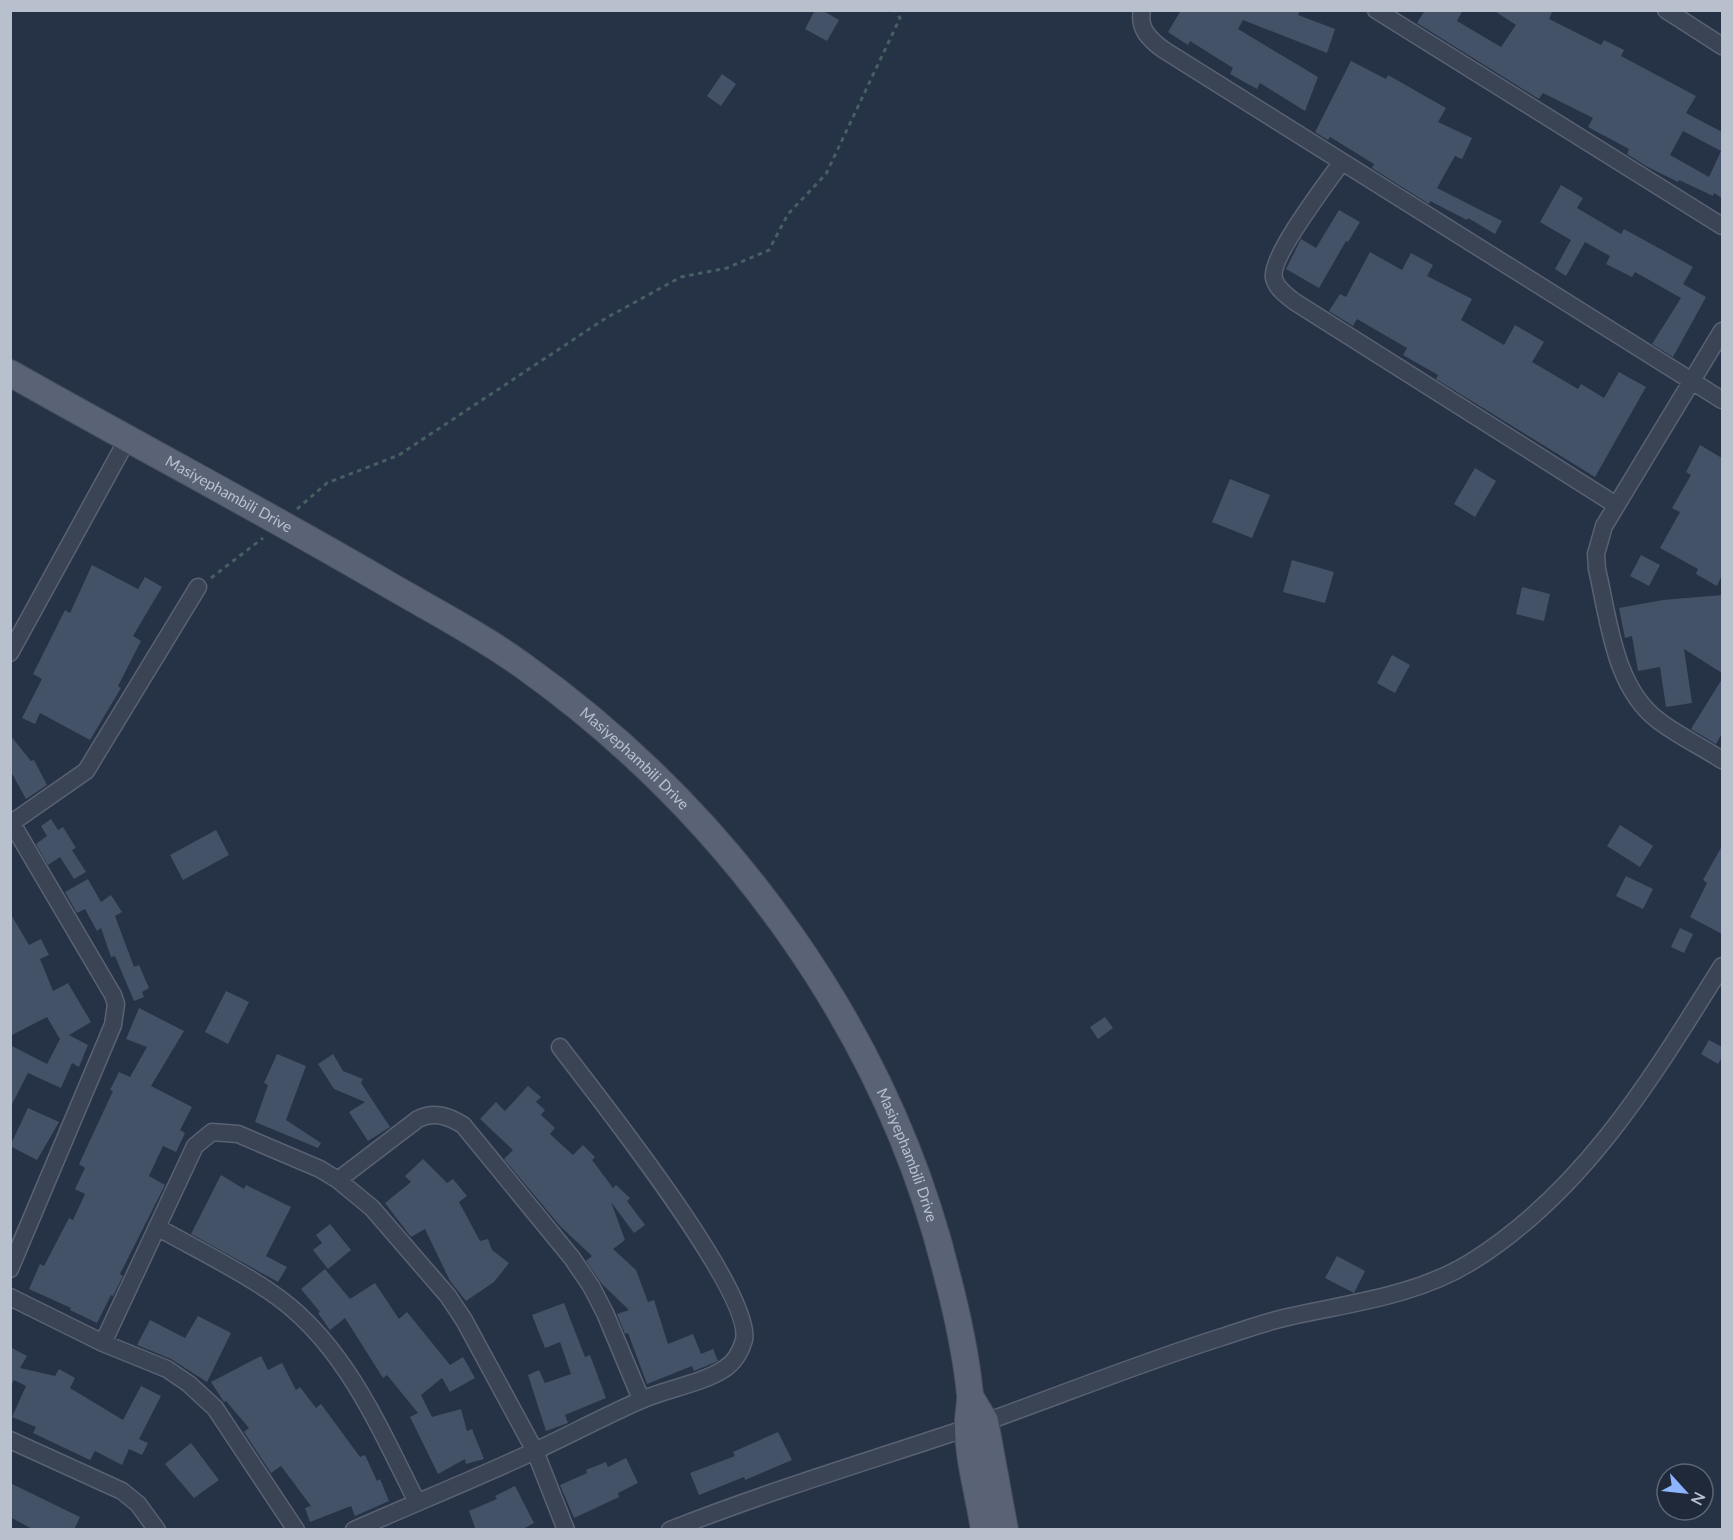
<svg xmlns="http://www.w3.org/2000/svg" width="1733" height="1540" viewBox="0 0 1733 1540" font-family="Lato,sans-serif">
	<rect width="100%" height="100%" fill="#263246"/>
	<path fill="#445268" fill-rule="evenodd" d="M 815,10 L 822,10 L 839,20 L 827,41 L 805,29 Z
		M 1181,10 L 1300,10 L 1298,15 L 1335,29 L 1327,53 L 1243,20 L 1238,29 L 1318,77 L 1305,111 L 1260,83 L 1257,89 L 1230,74 L 1233,68 L 1190,41 L 1188,45 L 1168,32 Z
		M 1425,10 L 1463,10 L 1457,21 L 1501,47 L 1516,25 L 1493,10 L 1553,10 L 1549,19 L 1601,45 L 1604,40 L 1624,50 L 1621,56 L 1696,96 L 1686,113 L 1722,132 L 1722,198 L 1714,193 L 1713,196 L 1679,180 L 1678,182 L 1646,166 L 1627,154 L 1629,149 L 1588,127 L 1593,118 L 1543,93 L 1539,99 L 1417,23 ZM 1683,131 L 1721,151 L 1709,177 L 1670,155 Z
		M 1351,61 L 1386,79 L 1388,75 L 1446,108 L 1438,122 L 1472,138 L 1462,159 L 1455,156 L 1437,188 L 1502,221 L 1495,234 L 1468,218 L 1467,220 L 1430,201 L 1429,204 L 1372,168 L 1374,164 L 1330,137 L 1328,140 L 1315,132 Z
		M 722,74 L 736,84 L 721,106 L 707,96 Z
		M 1561,185 L 1583,198 L 1577,208 L 1621,234 L 1624,229 L 1693,267 L 1683,284 L 1706,297 L 1673,357 L 1652,344 L 1681,298 L 1635,272 L 1632,277 L 1606,264 L 1610,256 L 1585,242 L 1566,276 L 1555,269 L 1571,240 L 1540,222 Z
		M 1339,210 L 1360,222 L 1348,242 L 1346,241 L 1319,288 L 1286,269 L 1301,239 L 1316,248 Z
		M 1370,252 L 1402,270 L 1411,253 L 1433,265 L 1427,276 L 1472,299 L 1461,320 L 1504,345 L 1515,325 L 1544,342 L 1532,362 L 1578,389 L 1581,384 L 1604,398 L 1619,372 L 1646,387 L 1595,477 L 1436,379 L 1438,375 L 1403,355 L 1407,348 L 1357,319 L 1353,326 L 1329,311 L 1340,294 L 1346,297 Z
		M 1700,445 L 1722,458 L 1722,575 L 1717,586 L 1696,574 L 1698,569 L 1660,548 L 1680,512 L 1672,508 L 1691,475 L 1686,472 Z
		M 1475,468 L 1496,481 L 1475,517 L 1454,504 Z
		M 1230,479 L 1270,495 L 1252,538 L 1212,522 Z
		M 1641,555 L 1660,565 L 1649,586 L 1630,576 Z
		M 1292,560 L 1334,572 L 1325,603 L 1283,592 Z
		M 92,565 L 138,589 L 145,577 L 162,587 L 133,636 L 141,641 L 118,686 L 121,688 L 90,740 L 40,713 L 35,724 L 22,718 L 42,679 L 33,674 L 65,610 L 70,613 Z
		M 1522,587 L 1550,594 L 1544,621 L 1516,614 Z
		M 1722,595 L 1722,673 L 1684,649 L 1692,703 L 1666,707 L 1660,667 L 1638,671 L 1632,636 L 1625,638 L 1619,608 L 1663,600 Z
		M 1392,655 L 1410,665 L 1395,693 L 1377,683 Z
		M 1722,679 L 1722,733 L 1716,744 L 1691,729 Z
		M 10,735 L 31,761 L 34,760 L 47,785 L 26,799 L 10,770 Z
		M 51,819 L 58,830 L 63,827 L 76,848 L 72,850 L 86,872 L 74,879 L 60,857 L 48,865 L 36,844 L 47,836 L 41,826 Z
		M 1620,825 L 1653,846 L 1640,867 L 1607,846 Z
		M 216,830 L 229,855 L 183,880 L 170,855 Z
		M 1722,846 L 1722,934 L 1690,917 L 1707,883 L 1703,880 Z
		M 1626,876 L 1653,889 L 1643,909 L 1616,896 Z
		M 88,879 L 101,902 L 111,895 L 122,912 L 115,916 L 134,967 L 139,965 L 149,988 L 142,992 L 144,997 L 134,1001 L 115,956 L 111,957 L 101,928 L 97,931 L 85,909 L 77,913 L 65,892 Z
		M 10,913 L 29,945 L 41,939 L 49,955 L 40,959 L 53,991 L 68,983 L 91,1022 L 69,1035 L 88,1045 L 79,1067 L 72,1063 L 61,1088 L 28,1073 L 10,1108 L 10,1045 L 47,1064 L 60,1039 L 47,1017 L 10,1036 Z
		M 1680,928 L 1693,934 L 1684,953 L 1671,947 Z
		M 226,991 L 249,1002 L 228,1044 L 205,1032 Z
		M 139,1008 L 184,1031 L 151,1086 L 192,1107 L 180,1130 L 185,1133 L 176,1152 L 163,1146 L 149,1176 L 165,1185 L 120,1274 L 123,1276 L 113,1296 L 111,1295 L 97,1323 L 70,1310 L 71,1308 L 29,1289 L 40,1264 L 44,1266 L 69,1218 L 73,1220 L 85,1194 L 75,1189 L 85,1168 L 79,1164 L 113,1091 L 110,1090 L 119,1072 L 130,1077 L 147,1047 L 126,1039 Z
		M 1105,1017 L 1113,1028 L 1098,1039 L 1090,1027 Z
		M 1709,1040 L 1722,1047 L 1722,1057 L 1718,1064 L 1701,1054 Z
		M 277,1054 L 306,1066 L 286,1120 L 321,1143 L 318,1148 L 255,1122 L 268,1085 L 264,1083 Z
		M 333,1054 L 343,1071 L 363,1079 L 361,1083 L 390,1127 L 368,1141 L 349,1112 L 365,1102 L 334,1089 L 318,1064 Z
		M 528,1086 L 541,1097 L 536,1102 L 545,1110 L 541,1115 L 555,1128 L 550,1134 L 573,1155 L 583,1145 L 595,1157 L 592,1160 L 613,1188 L 616,1185 L 630,1198 L 627,1201 L 645,1225 L 634,1233 L 611,1202 L 625,1240 L 613,1249 L 636,1270 L 648,1302 L 654,1300 L 668,1344 L 693,1334 L 701,1354 L 713,1349 L 718,1361 L 694,1371 L 692,1366 L 647,1384 L 628,1333 L 625,1334 L 617,1314 L 629,1310 L 602,1284 L 586,1261 L 592,1256 L 561,1227 L 504,1159 L 513,1150 L 480,1119 L 496,1102 L 505,1111 Z
		M 28,1108 L 59,1122 L 37,1160 L 10,1146 Z
		M 423,1159 L 447,1183 L 453,1179 L 467,1196 L 459,1202 L 480,1241 L 488,1239 L 492,1250 L 509,1263 L 494,1282 L 466,1301 L 450,1281 L 425,1229 L 411,1237 L 385,1203 L 411,1182 L 405,1176 Z
		M 221,1175 L 244,1189 L 246,1185 L 291,1207 L 266,1256 L 287,1267 L 278,1282 L 191,1234 Z
		M 330,1224 L 351,1250 L 328,1269 L 313,1250 L 322,1243 L 316,1235 Z
		M 1337,1256 L 1365,1271 L 1354,1293 L 1325,1278 Z
		M 325,1269 L 350,1299 L 375,1283 L 399,1319 L 407,1312 L 450,1365 L 463,1357 L 475,1378 L 450,1392 L 442,1378 L 421,1395 L 432,1417 L 461,1409 L 467,1431 L 472,1429 L 484,1459 L 466,1464 L 465,1459 L 438,1474 L 410,1417 L 418,1413 L 387,1375 L 383,1378 L 345,1318 L 330,1330 L 318,1313 L 320,1312 L 301,1289 Z
		M 564,1303 L 585,1357 L 590,1355 L 606,1398 L 565,1415 L 568,1423 L 546,1431 L 528,1375 L 539,1370 L 545,1383 L 571,1374 L 560,1342 L 545,1348 L 532,1315 Z
		M 198,1316 L 231,1333 L 207,1382 L 171,1359 L 137,1345 L 150,1320 L 185,1338 Z
		M 10,1347 L 27,1356 L 20,1368 L 55,1376 L 59,1369 L 75,1378 L 70,1388 L 123,1420 L 141,1386 L 161,1396 L 139,1439 L 148,1443 L 142,1455 L 129,1449 L 122,1465 L 95,1451 L 90,1460 L 33,1433 L 36,1427 L 12,1417 L 26,1386 L 14,1380 L 10,1387 Z
		M 261,1356 L 268,1370 L 282,1363 L 296,1390 L 300,1387 L 316,1408 L 321,1404 L 360,1457 L 365,1455 L 377,1481 L 380,1479 L 389,1501 L 355,1516 L 351,1506 L 310,1522 L 305,1508 L 311,1506 L 281,1466 L 271,1473 L 244,1432 L 249,1428 L 226,1401 L 224,1402 L 211,1382 Z
		M 778,1432 L 792,1460 L 745,1480 L 744,1477 L 699,1495 L 690,1473 L 735,1456 L 733,1452 Z
		M 191,1443 L 219,1480 L 194,1498 L 165,1464 Z
		M 626,1458 L 638,1483 L 618,1493 L 619,1497 L 574,1518 L 560,1485 L 587,1473 L 586,1470 L 606,1462 L 608,1467 Z
		M 10,1483 L 80,1517 L 74,1530 L 34,1530 L 10,1517 Z
		M 515,1486 L 534,1523 L 521,1530 L 476,1530 L 469,1511 L 497,1499 L 495,1496 Z"/>
	<g fill="none" stroke-linecap="round" stroke-linejoin="round">
		<g stroke="#596272" stroke-width="19">
			<path id="minor" d="M 1142,10 C 1138,29 1150,40 1164,50 L 1722,400
				M 1376,10 L 1722,226
				M 1666,10 L 1722,46
				M 1341,163 C 1327,183 1269,258 1274,278 C 1276,288 1287,296 1295,302 L 1616,505
				M 1722,331 L 1604,526 L 1596,554 L 1597,569 C 1609,620 1614,688 1659,721 C 1679,736 1702,747 1722,760
				M 10,653 L 127,440
				M 10,820 L 113,995 L 116,1004 L 113,1025 L 10,1269
				M 10,824 L 86,771 L 198,587
				M 338,1180 L 418,1119 C 435,1111 448,1116 463,1125 L 572,1258 L 591,1286 L 605,1313 L 641,1399
				M 157,1227 C 194,1248 234,1267 269,1291 C 343,1340 378,1425 417,1502
				M 10,1297 L 103,1343 L 167,1369 L 189,1384 L 215,1408 L 296,1530
				M 103,1343 L 195,1146 L 212,1132 L 238,1134 L 320,1169 L 338,1180 L 372,1208 L 448,1296 L 464,1320 L 535,1451 L 566,1530
				M 10,1440 L 122,1491 L 138,1504 L 157,1530
				M 354,1530 C 415,1503 477,1478 537,1450 C 571,1434 605,1416 639,1401 C 665,1389 701,1384 724,1369 C 734,1363 741,1351 744,1340 C 754,1292 594,1092 560,1047
				M 670,1530 C 774,1489 882,1457 988,1421 C 1066,1393 1143,1362 1222,1337 C 1244,1330 1265,1322 1288,1317 C 1350,1303 1416,1296 1471,1262 C 1585,1191 1653,1076 1722,966"/>
		</g>
		<g stroke="#444d5e" stroke-width="28">
			<g id="primary">
				<path id="s1" d="M 10,373 C 135,444 261,510 384,582 C 430,609 479,634 522,665 C 727,811 887,1029 947,1275 C 957,1313 966,1355 970,1394 C 971,1405 967,1415 968,1426 C 968,1460 979,1496 984,1530"/>
				<path d="M 971,1398 L 985,1421 L 1005,1530"/>
			</g>
		</g>
		<path stroke="#465f62" stroke-width="3" stroke-dasharray="4.5 4.5" stroke-linecap="butt" d="M 297,509 L 327,483 L 399,455 L 606,318 L 681,277 L 727,268 L 769,250 L 788,214 L 826,174 L 900,18 L 895,10
			M 211,578 L 263,538"/>
		<use href="#minor" stroke="#3a4455" stroke-width="16"/>
		<use href="#primary" stroke="#596375" stroke-width="26"/>
	</g>
	<g text-anchor="middle" stroke-width="5" stroke-linejoin="round" paint-order="stroke">
		<g font-size="15" fill="#b8c0ce" stroke="#1f293a">
			<text dy="5" stroke="none"><textPath href="#s1" startOffset="250">Masiyephambili Drive</textPath></text>
			<text dy="5" stroke="none"><textPath href="#s1" startOffset="736">Masiyephambili Drive</textPath></text>
			<text dy="5" stroke="none"><textPath href="#s1" startOffset="1222">Masiyephambili Drive</textPath></text>
		</g>
	</g>
	<rect width="1733" height="1540" fill="none" stroke="#b8c0ce" stroke-width="24"/>
	<g transform="translate(1685 1492) rotate(117)"><circle r="28" fill="#1f293a" stroke="#5c6575" stroke-width="1.5"/>
	<path d="M0-4.5L10 22L0 15L-10 22Z" fill="#8db4ff"/>
	<text y="-9" font-size="16" font-weight="bold" text-anchor="middle" fill="#b8c0ce">N</text>
	</g>
</svg>
